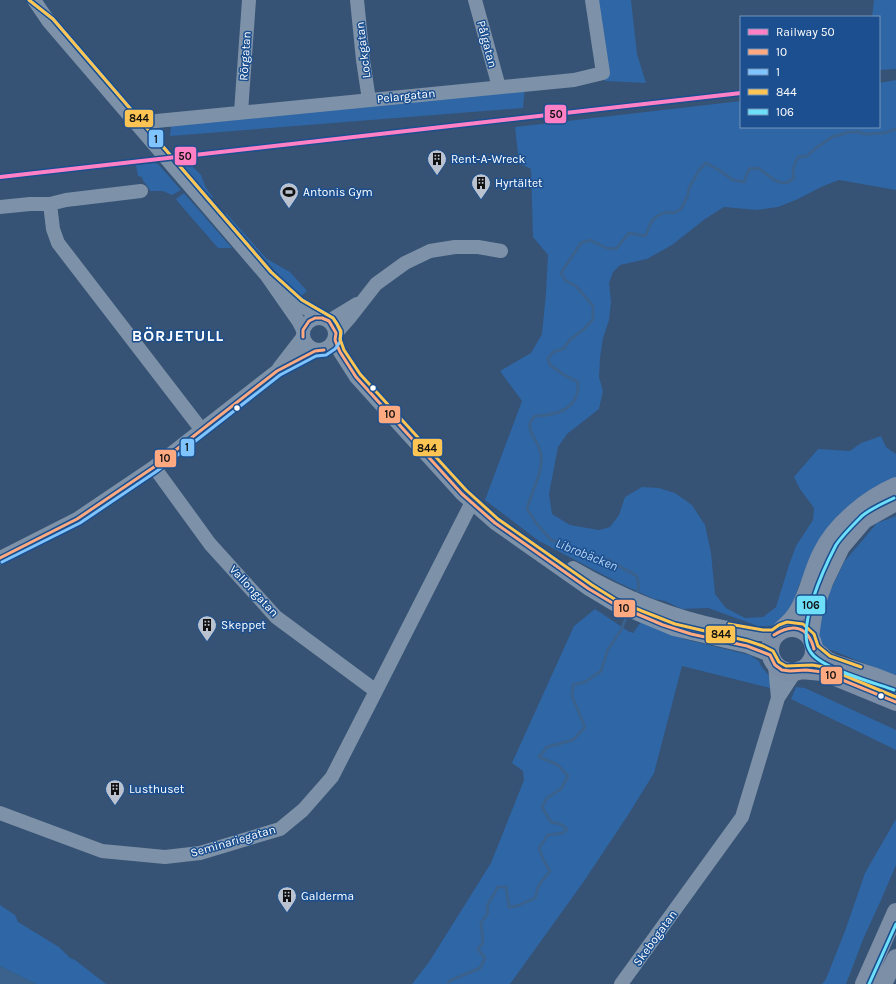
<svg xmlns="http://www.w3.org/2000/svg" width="896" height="984" viewBox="0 0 896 984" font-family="Karla,sans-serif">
	<rect width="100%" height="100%" fill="#365274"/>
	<path fill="#2f66a5" d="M 595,0 L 631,0 L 637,54 L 646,83 L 605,81 Z
		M 874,0 L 896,0 L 896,69 L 879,70 L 879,17 L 872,17 Z
		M 526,78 L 523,108 L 170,136 L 171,125 Z
		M 896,80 L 896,190 L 839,180 L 821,187 L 798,199 L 778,207 L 757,210 L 724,207 L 705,219 L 672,245 L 647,259 L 620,265 L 613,272 L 609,283 L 611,302 L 609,320 L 603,338 L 600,358 L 599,377 L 603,391 L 599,409 L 567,434 L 558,447 L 549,494 L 552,514 L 570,525 L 599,530 L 610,527 L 619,515 L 625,497 L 642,487 L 659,488 L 675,493 L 692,505 L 705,525 L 711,553 L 715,594 L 726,608 L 745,618 L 763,617 L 776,607 L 789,565 L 796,546 L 813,520 L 814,508 L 800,489 L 794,477 L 818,449 L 850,451 L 861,443 L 881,436 L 886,447 L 896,454 L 896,481 L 813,554 L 799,585 L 790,614 L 785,621 L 770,626 L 758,626 L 708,608 L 682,609 L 665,601 L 654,599 L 617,582 L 539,541 L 485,500 L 522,401 L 500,371 L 531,353 L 542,334 L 546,293 L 548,255 L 533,237 L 531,169 L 519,163 L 515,127 L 741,101 L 741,127 L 879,127 L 879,83 Z
		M 187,161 L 201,175 L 206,188 L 213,197 L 212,198 L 179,162 Z
		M 155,163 L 158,164 L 181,190 L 172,195 L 163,191 L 150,191 C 148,185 143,183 142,177 L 138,176 L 136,165 Z
		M 184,193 L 232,248 L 218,248 L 178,202 L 176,199 Z
		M 226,213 L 267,259 L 290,272 L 307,291 L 299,298 L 225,214 Z
		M 896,516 L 896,676 L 821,646 L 816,634 L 820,612 L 844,562 L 877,523 Z
		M 595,609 L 628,631 L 633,633 L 641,622 L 684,639 L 750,655 L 759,661 L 761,666 L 771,678 L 770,688 L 682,666 L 654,773 L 630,812 L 582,884 L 510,984 L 412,984 L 429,962 L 491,863 L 524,780 L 523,771 L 512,763 L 574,626 Z
		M 796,687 L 805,688 L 896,730 L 896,750 L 791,699 Z
		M 896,819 L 896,865 L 881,900 L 864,937 L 846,984 L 822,984 L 826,979 L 845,931 L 865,873 Z
		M 0,905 L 15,915 L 18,922 L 59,947 L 70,958 L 75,960 L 106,984 L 36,984 L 0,966 Z"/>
	<path fill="#3b618d" d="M 0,966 L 36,984 L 0,984 Z"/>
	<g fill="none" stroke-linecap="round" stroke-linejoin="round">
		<path stroke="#3b618d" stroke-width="3" d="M 636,595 L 639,587 L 637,576 L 610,561 L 551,540 L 536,523 L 527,509 C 531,492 543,474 541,455 C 541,444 528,434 530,424 C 530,421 533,418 535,416 C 551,415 571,413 577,394 C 578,391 578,385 578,382 L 564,375 L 550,365 L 548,359 L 553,352 L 563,349 L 570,340 L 584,329 L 593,319 L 593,306 L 576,286 L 566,281 L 561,273 L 581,243 L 590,240 L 606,248 L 616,249 L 629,233 L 645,236 C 648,232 649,225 652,221 C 657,214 667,211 674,213 L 681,209 L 688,195 L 689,188 L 699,170 L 706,163 L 719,170 L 733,180 L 744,182 L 749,169 L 758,168 C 769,175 783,192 794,177 L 793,169 L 798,157 L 807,156 L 816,148 L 832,137 L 849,132 L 859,132 L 865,134 L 885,133 L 896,129
			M 448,984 L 449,981 L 480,968 L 485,958 L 478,949 L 483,943 L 481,923 L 488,913 L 487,906 L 498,887 L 506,887 L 509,907 L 517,906 L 535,898 L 539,885 L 550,871 L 543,859 L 539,848 L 548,835 L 563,833 L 567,829 L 560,824 L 551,822 L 542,807 L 547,798 L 561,789 L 568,776 L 558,765 L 539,757 L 547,747 L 573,740 L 585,727 L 572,696 L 573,685 L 585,682 L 601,671 L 608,649 L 621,630 L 628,613"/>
		<path stroke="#7d92a8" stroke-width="14" d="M 34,0 L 49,22 L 267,276 L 299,322 L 303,330
			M 357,0 L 363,60 L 369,100
			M 475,0 L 499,87
			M 241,112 L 249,0
			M 136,123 L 574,80 L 603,73 L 592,0
			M 50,204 L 66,200 L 141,191
			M 0,207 L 30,204 L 50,204 L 53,229 L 58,243 L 201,429
			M 284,290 L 299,304 L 322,318
			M303 334a16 16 0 1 1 32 0a16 16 0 1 1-32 0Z
			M 329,321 L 357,304
			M 336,333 L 351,316 L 376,284 L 405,263 L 430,251 L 455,247 L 478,247 L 501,251
			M 335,340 L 340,352 L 356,377 L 462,494 L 495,523 L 589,589 L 614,604 L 674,629 L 747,646 L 770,655
			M 279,368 L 303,337
			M 154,467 L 210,544 L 276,617 L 376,691
			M 0,558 L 77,519 L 154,467 L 277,371 L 315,351
			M 573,568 C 621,596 668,616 723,627 C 740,631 756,635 774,635
			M 775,665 L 778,698
			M 0,813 L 102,851 L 165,857 L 200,853 L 280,829 L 303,810 L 332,777 L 376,691 L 472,502
			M 621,984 L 742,817 L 778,698 L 795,672"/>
		<path stroke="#7d8ea7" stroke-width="18" d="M770 650a22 22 0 1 1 44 0a22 22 0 1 1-44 0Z
			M 782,629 C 788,624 794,618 798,611 C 809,593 812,570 822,552 C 836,524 868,498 896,486
			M 810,637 L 814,610 L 825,580 L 841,547 L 864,520 L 896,502
			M 814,649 L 827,660 L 833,663 L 873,676 L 896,685
			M 800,670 L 823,672 L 896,702
			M 864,984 L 896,912
			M 883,984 L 896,958"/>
		<g stroke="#1b4f8f" stroke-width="6">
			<path id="bus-1" d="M 303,337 L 303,330 L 309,321 L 315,318 L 322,318 L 329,321 L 336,333 L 335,340 L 340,352 L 356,377 L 462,494 L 495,523 L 589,589 L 614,604 L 663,625 L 691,634 L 747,646 L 770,655
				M 0,558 L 77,519 L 154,467 L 277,371 L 315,351 L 324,350
				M 774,635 C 793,623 808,626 814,649
				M 770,655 L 775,665 L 782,670 L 790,671 L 806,670 L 823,672 L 896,702"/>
		</g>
		<g stroke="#1b4f8f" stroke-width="6">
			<path id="bus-2" d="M 2,562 L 80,523 L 157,471 L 280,375 L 316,356 L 326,355 L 335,349 L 340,342 L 341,333 L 337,324 L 333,318 L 302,300 L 271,272 L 53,19 L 29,0"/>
		</g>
		<g stroke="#1b4f8f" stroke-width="6">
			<path id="bus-3" d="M 29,0 L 53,19 L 271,272 L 302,300 L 333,318 L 337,324 L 341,331 L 340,339 L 344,350 L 360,374 L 466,490 L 498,519 L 592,585 L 616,600 L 642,611 L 675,624 L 748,641 L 763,646 L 773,651 L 779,662 L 786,666 L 812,665 L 824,667 L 896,697
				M 729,624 L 763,630 L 772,630 L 779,625 L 787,622 L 803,624 L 814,634 L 818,646 L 830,656 L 861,667"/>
		</g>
		<g stroke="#1b4f8f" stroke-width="6">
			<path id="bus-4" d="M 894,498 C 884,503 867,510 860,518 C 852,526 842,536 836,545 C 824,568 796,628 810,651 C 819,668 875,683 894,690
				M 869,984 L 896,924"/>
		</g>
		<use href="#bus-1" stroke="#ffa980" stroke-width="3"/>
		<use href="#bus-2" stroke="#80c4ff" stroke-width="3"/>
		<use href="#bus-3" stroke="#fcc553" stroke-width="3"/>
		<use href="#bus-4" stroke="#6ddff8" stroke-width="3"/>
		<g stroke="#1b4f8f" stroke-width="7">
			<path id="rail-1" d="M 0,177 L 741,93"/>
		</g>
		<use href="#rail-1" stroke="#ff80c5" stroke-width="4"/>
	</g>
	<defs>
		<g id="building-pin" transform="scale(1)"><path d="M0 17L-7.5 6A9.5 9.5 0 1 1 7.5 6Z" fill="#b9c2ce" stroke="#1b4f8f"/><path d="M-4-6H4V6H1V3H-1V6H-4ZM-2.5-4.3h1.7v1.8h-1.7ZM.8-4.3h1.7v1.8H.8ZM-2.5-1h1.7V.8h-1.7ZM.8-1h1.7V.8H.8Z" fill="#111"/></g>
		<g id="stadium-pin" transform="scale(1)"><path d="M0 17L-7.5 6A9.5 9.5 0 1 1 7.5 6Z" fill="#b9c2ce" stroke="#1b4f8f"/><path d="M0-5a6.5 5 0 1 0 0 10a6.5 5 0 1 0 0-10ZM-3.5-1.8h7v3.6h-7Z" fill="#111"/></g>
	</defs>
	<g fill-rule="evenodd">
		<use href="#building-pin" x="437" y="159"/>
		<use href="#building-pin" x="481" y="183"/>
		<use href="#stadium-pin" x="289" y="192"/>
		<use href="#building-pin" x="207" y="625"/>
		<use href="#building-pin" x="115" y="789"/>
		<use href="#building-pin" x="287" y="896"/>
	</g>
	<g fill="#fff" stroke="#1b4f8f" stroke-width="1.5">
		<circle cx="373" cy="388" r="3.5"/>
		<circle cx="237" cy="408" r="3.5"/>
		<circle cx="881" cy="696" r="3.5"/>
	</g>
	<g text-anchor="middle" stroke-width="3" stroke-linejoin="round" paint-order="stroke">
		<g font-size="12" fill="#fff" stroke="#1b4f8f">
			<text transform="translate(487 44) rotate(75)" y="4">Pålgatan</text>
			<text transform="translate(363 50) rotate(-97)" y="4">Lockgatan</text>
			<text transform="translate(245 56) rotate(-86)" y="4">Rörgatan</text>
			<text transform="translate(406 96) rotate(-6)" y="4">Pelargatan</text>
			<text transform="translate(254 591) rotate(47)" y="4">Vallongatan</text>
			<text transform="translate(233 841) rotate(-16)" y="4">Seminariegatan</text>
			<text transform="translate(655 938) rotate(-54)" y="4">Skebogatan</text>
		</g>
		<g font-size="12" fill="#fff" stroke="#1b4f8f" text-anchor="start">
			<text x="451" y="163">Rent-A-Wreck</text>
			<text x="495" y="187">Hyrtältet</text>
			<text x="303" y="196">Antonis Gym</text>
			<text x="221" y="629">Skeppet</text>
			<text x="129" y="793">Lusthuset</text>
			<text x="301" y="900">Galderma</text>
		</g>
		<g font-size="13" font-style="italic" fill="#b5d3f5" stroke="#1b4f8f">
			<text transform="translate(587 554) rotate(22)" y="5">Librobäcken</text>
		</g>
		<g font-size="16" font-weight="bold" letter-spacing="1" fill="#fff" stroke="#1b4f8f">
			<text x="178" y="341">BÖRJETULL</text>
		</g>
	</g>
	<g stroke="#1b4f8f" stroke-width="1.5">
		<rect x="544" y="104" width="23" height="20" rx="4" fill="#ff80c5"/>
		<rect x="124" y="109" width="30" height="19" rx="4" fill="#fcc553"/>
		<rect x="148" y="129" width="16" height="19" rx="4" fill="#80c4ff"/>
		<rect x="174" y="146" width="23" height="20" rx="4" fill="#ff80c5"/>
		<rect x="378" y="405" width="23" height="19" rx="4" fill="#ffa980"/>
		<rect x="180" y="438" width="15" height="19" rx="4" fill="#80c4ff"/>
		<rect x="412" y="438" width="31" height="19" rx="4" fill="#fcc553"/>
		<rect x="154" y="449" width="23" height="19" rx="4" fill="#ffa980"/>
		<rect x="796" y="595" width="30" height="20" rx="4" fill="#6ddff8"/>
		<rect x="613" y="599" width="23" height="19" rx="4" fill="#ffa980"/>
		<rect x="705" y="625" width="31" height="19" rx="4" fill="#fcc553"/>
		<rect x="820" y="666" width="23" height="19" rx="4" fill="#ffa980"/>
	</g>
	<g font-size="11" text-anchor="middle" font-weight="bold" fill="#111">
		<text x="556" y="118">50</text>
		<text x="139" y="122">844</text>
		<text x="156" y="143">1</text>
		<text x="185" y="160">50</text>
		<text x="390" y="418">10</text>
		<text x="187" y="451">1</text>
		<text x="427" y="452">844</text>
		<text x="165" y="462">10</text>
		<text x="811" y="609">106</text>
		<text x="624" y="612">10</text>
		<text x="721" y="638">844</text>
		<text x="831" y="679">10</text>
	</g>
	<rect x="740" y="16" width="140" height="112" fill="#1b4f8f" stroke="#7695bc"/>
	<rect x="748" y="29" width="20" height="6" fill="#ff80c5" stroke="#7695bc"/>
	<text x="776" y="36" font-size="12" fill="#ffffff">Railway 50</text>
	<rect x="748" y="49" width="20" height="6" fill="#ffa980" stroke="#7695bc"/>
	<text x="776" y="56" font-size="12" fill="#ffffff">10</text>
	<rect x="748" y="69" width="20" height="6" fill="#80c4ff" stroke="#7695bc"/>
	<text x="776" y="76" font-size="12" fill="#ffffff">1</text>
	<rect x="748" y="89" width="20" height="6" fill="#fcc553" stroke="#7695bc"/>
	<text x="776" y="96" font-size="12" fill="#ffffff">844</text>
	<rect x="748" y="109" width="20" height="6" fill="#6ddff8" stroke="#7695bc"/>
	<text x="776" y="116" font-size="12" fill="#ffffff">106</text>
</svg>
